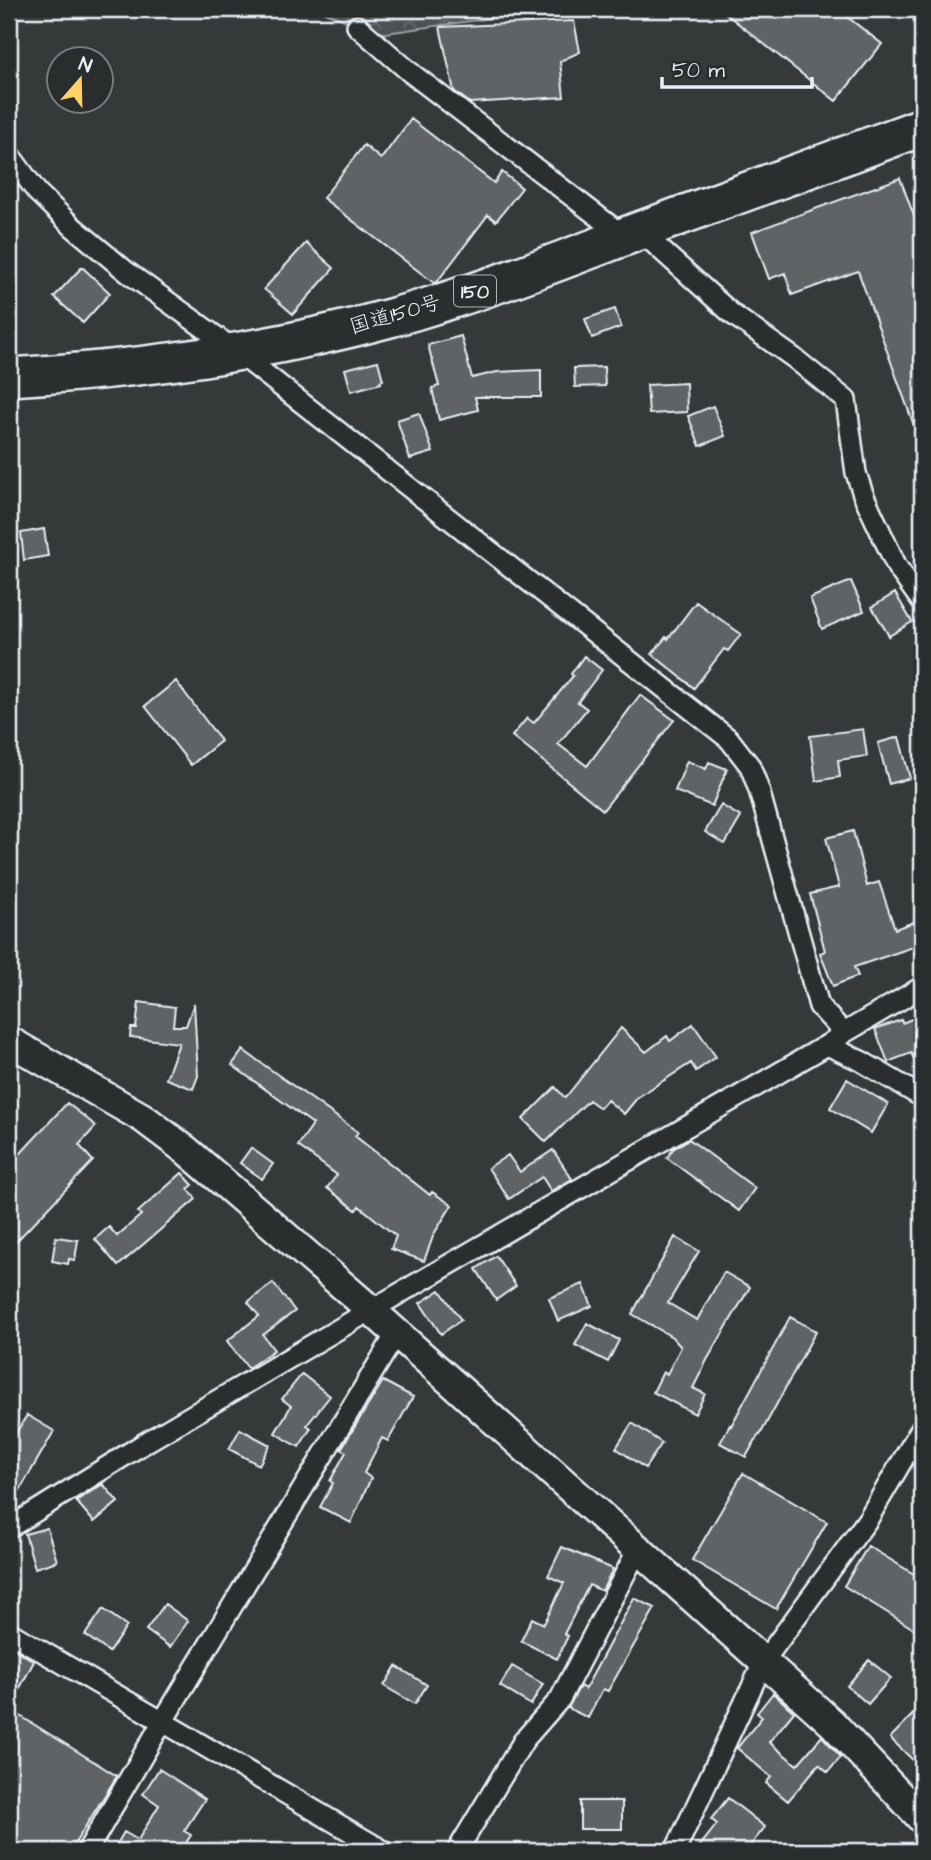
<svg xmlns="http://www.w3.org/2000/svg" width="931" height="1860" viewBox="0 0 931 1860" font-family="'Architects Daughter','Klee One',sans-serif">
	<defs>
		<pattern id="forest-crowns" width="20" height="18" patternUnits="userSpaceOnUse" patternTransform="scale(1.75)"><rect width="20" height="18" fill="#4d5152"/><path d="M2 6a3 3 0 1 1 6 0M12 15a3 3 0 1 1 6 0" fill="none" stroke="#676a6c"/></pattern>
	</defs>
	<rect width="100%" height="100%" fill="#35393a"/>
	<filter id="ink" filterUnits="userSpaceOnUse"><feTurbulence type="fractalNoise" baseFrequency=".0143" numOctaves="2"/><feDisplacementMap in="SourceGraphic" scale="14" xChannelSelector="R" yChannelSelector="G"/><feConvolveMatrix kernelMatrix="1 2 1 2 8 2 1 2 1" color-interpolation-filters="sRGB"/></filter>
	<g filter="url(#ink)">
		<path fill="url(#forest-crowns)" stroke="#9aa1a5" stroke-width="2" d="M 317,9 L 554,9 L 379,34 Z"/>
		<path fill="#5f6365" stroke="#e8f1f8" stroke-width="2" d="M 720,9 L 837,9 L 882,44 L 836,101 Z
			M 574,21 L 580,52 L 560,61 L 564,97 L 470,103 L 454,91 L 440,27 Z
			M 411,119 L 494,183 L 502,172 L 522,188 L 496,221 L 488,215 L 437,282 L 434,283 L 323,198 L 364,145 L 381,159 Z
			M 900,178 L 922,238 L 922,442 L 920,442 L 858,271 L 792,295 L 785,273 L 769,279 L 752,232 Z
			M 306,243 L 334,268 L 293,314 L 264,289 Z
			M 82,267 L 110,293 L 83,323 L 54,297 Z
			M 615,309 L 621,327 L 592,338 L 585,319 Z
			M 461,336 L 472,378 L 497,372 L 541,370 L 541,397 L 475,397 L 478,410 L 439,420 L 432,388 L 439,386 L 428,345 Z
			M 378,361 L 383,380 L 380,381 L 381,383 L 351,391 L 345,369 Z
			M 604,367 L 605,386 L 575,387 L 574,368 Z
			M 686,383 L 687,412 L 649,414 L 647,385 Z
			M 713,406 L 725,436 L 700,446 L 688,416 Z
			M 419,413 L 433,452 L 410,459 L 397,420 Z
			M 44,529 L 48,556 L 24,560 L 21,533 Z
			M 851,581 L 864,611 L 822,629 L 810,598 Z
			M 895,593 L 912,622 L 889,636 L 872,607 Z
			M 696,602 L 741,634 L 728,651 L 724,649 L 694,688 L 652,654 L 666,637 L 668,639 Z
			M 584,656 L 602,670 L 578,702 L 587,709 L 558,744 L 587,766 L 640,695 L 674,720 L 603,810 L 512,736 L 527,718 L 534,723 L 573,676 L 571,674 Z
			M 176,681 L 221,741 L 191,765 L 145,706 Z
			M 863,729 L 867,756 L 838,760 L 840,777 L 816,781 L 810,736 Z
			M 899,737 L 910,778 L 889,784 L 878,743 Z
			M 687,761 L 706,769 L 709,762 L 727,769 L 712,806 L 675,791 Z
			M 721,805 L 741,817 L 725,844 L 705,832 Z
			M 853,831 L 867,886 L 879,882 L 895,929 L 922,919 L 922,944 L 854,967 L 858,976 L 833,986 L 820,953 L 825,951 L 810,894 L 839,887 L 826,838 Z
			M 139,1002 L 175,1007 L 173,1026 L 186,1026 L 194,1003 L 198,1076 L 193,1089 L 166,1079 L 179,1043 L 130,1037 L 131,1028 L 136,1028 Z
			M 922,1015 L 922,1074 L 911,1053 L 888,1062 L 875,1029 L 901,1020 L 902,1023 Z
			M 693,1024 L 716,1057 L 696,1071 L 691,1063 L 638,1097 L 624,1114 L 607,1100 L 600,1108 L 589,1100 L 546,1142 L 523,1119 L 555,1087 L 565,1098 L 621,1028 L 646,1052 L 667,1036 L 670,1041 Z
			M 243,1050 L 358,1132 L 355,1136 L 430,1195 L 432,1192 L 452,1205 L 434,1234 L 424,1261 L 391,1249 L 396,1236 L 359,1206 L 356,1210 L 327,1188 L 337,1175 L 298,1146 L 313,1124 L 232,1065 Z
			M 847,1079 L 888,1104 L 871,1133 L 830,1108 Z
			M 67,1103 L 96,1126 L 79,1145 L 93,1161 L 9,1249 L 9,1166 Z
			M 689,1139 L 755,1188 L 739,1211 L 667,1158 L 673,1149 Z
			M 251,1148 L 273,1164 L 262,1179 L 240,1163 Z
			M 553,1150 L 572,1179 L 551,1191 L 542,1177 L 509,1199 L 488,1168 L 508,1155 L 520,1172 Z
			M 182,1173 L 193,1185 L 188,1189 L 196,1199 L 118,1266 L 95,1239 L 109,1227 L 117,1236 L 141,1215 L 138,1212 Z
			M 56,1237 L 78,1240 L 75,1260 L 69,1259 L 68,1264 L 52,1261 Z
			M 675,1237 L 699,1251 L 668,1303 L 697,1320 L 724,1272 L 750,1287 L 707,1360 L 693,1388 L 705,1394 L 695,1414 L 653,1392 L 663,1372 L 667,1374 L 681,1347 L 672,1337 L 632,1314 Z
			M 496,1256 L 516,1286 L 496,1300 L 476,1269 Z
			M 273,1283 L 295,1311 L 263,1335 L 274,1350 L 248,1368 L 227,1341 L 259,1316 L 248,1302 Z
			M 583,1284 L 592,1306 L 558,1321 L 549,1298 Z
			M 440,1290 L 461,1320 L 441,1334 L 420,1303 Z
			M 790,1317 L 816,1331 L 760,1435 L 759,1434 L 746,1457 L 720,1443 L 730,1425 L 731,1426 Z
			M 587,1323 L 619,1340 L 608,1362 L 575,1345 Z
			M 302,1374 L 330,1396 L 307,1425 L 311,1428 L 299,1447 L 275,1433 L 291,1406 L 282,1399 Z
			M 383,1381 L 413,1397 L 388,1441 L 382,1438 L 364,1473 L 371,1478 L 351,1523 L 320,1507 L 333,1483 L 330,1481 L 346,1452 L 341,1449 Z
			M 27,1415 L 54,1431 L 9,1509 L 9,1444 Z
			M 632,1423 L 662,1443 L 645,1468 L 616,1448 Z
			M 240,1429 L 270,1445 L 259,1465 L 229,1449 Z
			M 743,1473 L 827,1522 L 776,1609 L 692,1560 Z
			M 103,1484 L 118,1502 L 94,1522 L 76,1501 Z
			M 47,1528 L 57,1561 L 35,1568 L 25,1534 Z
			M 868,1546 L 922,1579 L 922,1634 L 844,1586 Z
			M 562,1547 L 613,1569 L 602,1591 L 589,1585 L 564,1634 L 568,1636 L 557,1659 L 521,1641 L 532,1618 L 544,1624 L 564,1583 L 548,1576 Z
			M 634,1598 L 655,1608 L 608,1691 L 603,1689 L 588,1718 L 568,1708 L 580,1686 L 585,1689 Z
			M 165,1604 L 188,1621 L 170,1647 L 146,1630 Z
			M 103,1609 L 127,1626 L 109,1652 L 85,1635 Z
			M 9,1646 L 34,1661 L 9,1709 L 117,1776 L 70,1851 L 9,1851 Z
			M 869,1660 L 891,1678 L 868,1704 L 847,1686 Z
			M 396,1666 L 427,1685 L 415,1704 L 384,1686 Z
			M 512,1666 L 543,1684 L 531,1705 L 500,1686 Z
			M 773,1693 L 794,1712 L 769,1742 L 797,1765 L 822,1736 L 841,1757 L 828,1772 L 819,1764 L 788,1801 L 766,1783 L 771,1777 L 737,1748 L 762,1717 L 757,1713 Z
			M 922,1705 L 922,1769 L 890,1738 Z
			M 159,1769 L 205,1799 L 184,1831 L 191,1835 L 181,1851 L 113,1851 L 124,1832 L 138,1840 L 159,1805 L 143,1794 Z
			M 728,1798 L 765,1827 L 746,1851 L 696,1851 L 717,1824 L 711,1819 Z
			M 580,1801 L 622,1801 L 622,1829 L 580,1829 Z"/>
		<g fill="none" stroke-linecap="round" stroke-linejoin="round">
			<g stroke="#e8f1f8" stroke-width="24">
				<path id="street" d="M 357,26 L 411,73 L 625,237
					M 9,154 L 37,192 L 73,227 L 127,272 L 236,351 L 729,739 L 750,766 L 759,790 L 819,1006 L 844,1033
					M 640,231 L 732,314 L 794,358 L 846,400 L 856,473 L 863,494 L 897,567 L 922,602
					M 827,1045 L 861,1061 L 922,1097
					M 9,1528 L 148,1441 L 371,1310 L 827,1045 L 844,1033 L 922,987
					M 9,1632 L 384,1851
					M 87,1851 L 163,1721 L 396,1334
					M 457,1851 L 524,1740 L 560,1699 L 638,1549
					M 675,1851 L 764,1661 L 868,1519 L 922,1427"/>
			</g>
			<g stroke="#e8f1f8" stroke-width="33">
				<path id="secondary" d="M 9,1041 L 143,1118 L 187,1151 L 371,1310 L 832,1723 L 922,1819"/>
			</g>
			<g stroke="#e8f1f8" stroke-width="42">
				<path id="highway" d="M 9,377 C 136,370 266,352 390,318 C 474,295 557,262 639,231 C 734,196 828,162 922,127"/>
			</g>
			<use href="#street" stroke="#2a2d2e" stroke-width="19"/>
			<use href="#secondary" stroke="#2a2d2e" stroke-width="28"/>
			<use href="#highway" stroke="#2a2d2e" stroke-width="37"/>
		</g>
	</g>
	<g text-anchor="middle" stroke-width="5" stroke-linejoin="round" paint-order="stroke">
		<rect fill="#2a2d2e" stroke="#afb6bb" stroke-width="2" x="454" y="275.5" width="42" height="31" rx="5"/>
		<g font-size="19" font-weight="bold" fill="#e8f1f8">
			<text x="475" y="298">150</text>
		</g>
		<g font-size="21" fill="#e8f1f8" stroke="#2a2d2e">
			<text transform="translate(395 314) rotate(-16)" y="7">国道150号</text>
		</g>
	</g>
	<rect width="931" height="1860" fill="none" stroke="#2a2d2e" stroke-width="35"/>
	<rect x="18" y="18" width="896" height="1825" fill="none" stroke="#e8f1f8" stroke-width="2.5" filter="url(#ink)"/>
	<g transform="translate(80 80) rotate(20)"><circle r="33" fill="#2a2d2e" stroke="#767b7f" stroke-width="2"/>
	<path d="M0-5L12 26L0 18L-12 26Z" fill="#ffd166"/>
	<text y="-10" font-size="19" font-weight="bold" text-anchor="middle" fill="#e8f1f8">N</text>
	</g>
	<path d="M662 77v10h150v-10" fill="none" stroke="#e8f1f8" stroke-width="3.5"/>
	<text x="672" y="77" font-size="21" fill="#e8f1f8" stroke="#2a2d2e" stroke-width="5" paint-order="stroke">50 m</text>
</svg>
